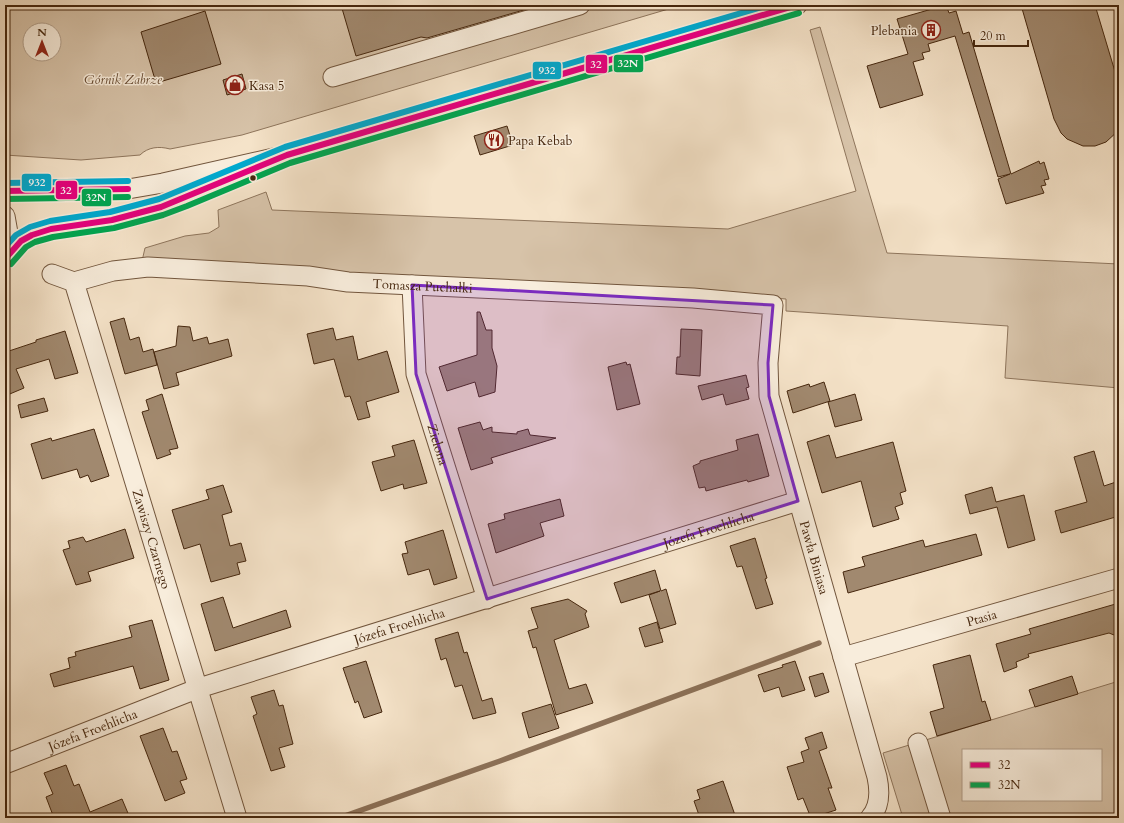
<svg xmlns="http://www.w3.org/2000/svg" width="1124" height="823" viewBox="0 0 1124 823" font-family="Cardo,serif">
	<rect width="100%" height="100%" fill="#f5e3c9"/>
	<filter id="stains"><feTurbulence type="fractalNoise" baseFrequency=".005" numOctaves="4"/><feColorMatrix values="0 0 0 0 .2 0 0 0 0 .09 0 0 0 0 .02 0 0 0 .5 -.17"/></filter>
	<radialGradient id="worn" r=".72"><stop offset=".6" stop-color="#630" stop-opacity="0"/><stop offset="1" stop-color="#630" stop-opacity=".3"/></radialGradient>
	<path fill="#d7c3a9" stroke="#8e755c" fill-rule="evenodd" d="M 5,5 L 682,5 L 242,135 L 170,149 C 159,146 148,147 140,155 L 81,160 L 5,155 ZM 30,30 L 54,30 L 54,54 L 30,54 Z
		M 820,27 L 887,253 L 1119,264 L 1119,388 L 1005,378 L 1008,326 L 786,311 L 786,299 L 695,292 L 142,261 L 145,248 L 185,236 L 209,233 L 219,227 L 218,210 L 266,192 L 272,210 L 728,229 L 856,191 L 810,30 Z
		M 1119,681 L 1119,818 L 903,818 L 883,753 ZM 963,750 L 1101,750 L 1101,800 L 963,800 Z"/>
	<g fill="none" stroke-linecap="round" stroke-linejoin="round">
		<path stroke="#8c7158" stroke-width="5.5" d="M 339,818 L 500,761 L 819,643"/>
	</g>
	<path fill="#a1896f" stroke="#46270e" d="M 341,5 L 541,5 L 427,38 L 421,37 L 356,56 Z
		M 946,5 L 949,13 L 956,11 L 963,34 L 969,32 L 1011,174 L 1039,161 L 1040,164 L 1044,162 L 1049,179 L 1044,180 L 1046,185 L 1041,186 L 1044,193 L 1006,204 L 998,179 L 1010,174 L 998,177 L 955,36 L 928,44 L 930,51 L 922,53 L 924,59 L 913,62 L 923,95 L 880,108 L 867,66 L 908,54 L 897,19 Z
		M 1021,5 L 1039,5 L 1041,9 L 1056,5 L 1095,5 L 1119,85 L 1119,130 L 1106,142 L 1095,146 L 1083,146 L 1067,139 L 1061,133 L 1054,119 Z
		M 205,11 L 221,64 L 156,83 L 141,32 Z
		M 242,74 L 246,89 L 227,95 L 223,80 Z
		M 507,126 L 513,145 L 480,155 L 474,136 Z
		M 477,312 L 480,312 L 486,330 L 492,330 L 492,348 L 497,366 L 495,392 L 479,397 L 475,382 L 447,391 L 439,367 L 477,355 Z
		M 124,318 L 130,340 L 139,337 L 143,352 L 153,349 L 157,365 L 125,374 L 110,322 Z
		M 178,326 L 190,327 L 193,341 L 207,337 L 209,344 L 228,339 L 232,356 L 176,373 L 179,385 L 164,389 L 154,352 L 176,346 Z
		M 333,328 L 336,340 L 353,336 L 358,360 L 387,351 L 399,392 L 366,402 L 370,417 L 358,420 L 350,396 L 345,397 L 334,359 L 314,364 L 307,334 Z
		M 681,329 L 702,330 L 700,376 L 676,374 L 677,357 L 680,357 Z
		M 65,331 L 78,373 L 55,379 L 49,359 L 16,369 L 24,388 L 5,396 L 5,343 L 9,351 L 36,342 L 36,340 Z
		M 626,362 L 627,365 L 630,364 L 640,404 L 617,410 L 608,367 Z
		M 746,375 L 749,387 L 746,388 L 749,399 L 726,405 L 723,394 L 702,400 L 698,386 Z
		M 824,382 L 830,401 L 793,413 L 787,391 L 809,384 L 810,387 Z
		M 162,394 L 178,448 L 169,450 L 171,454 L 157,459 L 142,412 L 149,410 L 146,400 Z
		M 855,394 L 862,420 L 835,427 L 828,402 Z
		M 44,398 L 48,411 L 21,418 L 18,405 Z
		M 480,422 L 483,430 L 492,427 L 492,432 L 517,434 L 517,432 L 528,429 L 530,435 L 556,438 L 491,458 L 493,463 L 471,470 L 458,428 Z
		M 94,429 L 109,476 L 91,482 L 88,475 L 80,478 L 77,469 L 42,479 L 31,444 L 51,438 L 52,441 Z
		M 758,434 L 769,476 L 748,482 L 747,480 L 706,491 L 705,487 L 699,488 L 693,466 L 700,463 L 700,461 L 738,450 L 736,440 Z
		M 829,435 L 836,458 L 893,442 L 906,491 L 900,493 L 903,504 L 895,507 L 899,519 L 873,527 L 861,481 L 822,493 L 807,442 Z
		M 414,440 L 427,483 L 404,489 L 403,484 L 381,491 L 372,462 L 395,456 L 392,446 Z
		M 1094,451 L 1104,486 L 1116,482 L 1117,485 L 1119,484 L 1119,516 L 1061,533 L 1055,511 L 1087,502 L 1074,457 Z
		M 223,485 L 232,512 L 222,515 L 230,546 L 241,543 L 246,561 L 237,563 L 240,574 L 211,582 L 200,544 L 184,549 L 172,510 L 209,499 L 206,490 Z
		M 992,487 L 996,502 L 1024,495 L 1035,540 L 1008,548 L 997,507 L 970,514 L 965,495 Z
		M 560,499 L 564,516 L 540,523 L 544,536 L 496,553 L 488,524 L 505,519 L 504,514 Z
		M 125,529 L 134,558 L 88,572 L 91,581 L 76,585 L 63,550 L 70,548 L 68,541 L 83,537 L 86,542 Z
		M 443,530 L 457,578 L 434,585 L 429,569 L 408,575 L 402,554 L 408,553 L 405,542 Z
		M 976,534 L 982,555 L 848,593 L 843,572 L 865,566 L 862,557 L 923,540 L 925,547 Z
		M 755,538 L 767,578 L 765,579 L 773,604 L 756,609 L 742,566 L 737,567 L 730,546 Z
		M 655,570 L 661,591 L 666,589 L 676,624 L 660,629 L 649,595 L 660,591 L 621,603 L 614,583 Z
		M 223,597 L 233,628 L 286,610 L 291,627 L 215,651 L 201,604 Z
		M 568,599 L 587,611 L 585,614 L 589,627 L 554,640 L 569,689 L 586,684 L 593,703 L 556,715 L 536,647 L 533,648 L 528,631 L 538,628 L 531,608 Z
		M 1119,603 L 1119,637 L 1109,633 L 1028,654 L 1029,657 L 1016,662 L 1017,667 L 1004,672 L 996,644 L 1031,634 L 1029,629 Z
		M 152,620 L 169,680 L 140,689 L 133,666 L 54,687 L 50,674 L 70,668 L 68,658 L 76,656 L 75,652 L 132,637 L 129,626 Z
		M 657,622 L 663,642 L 645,647 L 639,628 Z
		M 458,632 L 464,653 L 467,652 L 482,701 L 492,698 L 496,713 L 473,719 L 462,685 L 455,687 L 446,658 L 441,660 L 435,639 Z
		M 970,655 L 982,702 L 985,701 L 991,720 L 937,736 L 930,712 L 944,708 L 933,665 Z
		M 366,661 L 382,712 L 364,718 L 358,701 L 355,703 L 343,668 Z
		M 795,661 L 805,690 L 782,697 L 779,687 L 764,692 L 758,675 L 783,667 L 782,665 Z
		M 823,673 L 829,692 L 815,697 L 809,677 Z
		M 1072,676 L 1078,694 L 1035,707 L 1029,690 Z
		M 274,690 L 279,706 L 283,705 L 293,744 L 279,748 L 285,767 L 271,771 L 253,716 L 257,714 L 251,697 Z
		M 551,704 L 559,728 L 529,738 L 522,713 Z
		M 163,728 L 172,752 L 177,751 L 187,779 L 180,781 L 185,793 L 165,801 L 140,736 Z
		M 822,732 L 827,748 L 819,751 L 832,788 L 828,788 L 836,810 L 811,818 L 803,798 L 798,800 L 787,767 L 804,762 L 801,752 L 809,749 L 805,738 Z
		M 66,765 L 74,786 L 79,784 L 90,812 L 122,799 L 130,818 L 54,818 L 46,797 L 53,794 L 44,773 Z
		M 723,781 L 736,818 L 700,818 L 694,801 L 700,799 L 697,790 Z"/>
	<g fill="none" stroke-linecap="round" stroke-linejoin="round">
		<g stroke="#72563d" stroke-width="21">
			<g id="minor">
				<path d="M 333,77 L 580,5"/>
				<path d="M 5,191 L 128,189 L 163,183 L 287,155 L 797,5"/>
				<path d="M 5,216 L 8,233 L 5,255"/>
				<path d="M 5,259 C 13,249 20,240 32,235 C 60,223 95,225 125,217 C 166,207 203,189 242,174"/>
				<path id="s1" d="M 52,274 L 74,282 L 237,818"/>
				<path id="s2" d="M 74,282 L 113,271 L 148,267 L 308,276 L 348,282 L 693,298 L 773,305 L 768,363 L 769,396 L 877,777 C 880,791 880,807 870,818"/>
				<path id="s3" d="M 412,285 L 416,374 L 487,599"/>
				<path id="s4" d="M 843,657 L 1119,578"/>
				<path d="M 918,743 L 941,818"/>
				<path id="s5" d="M 5,764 L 199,688 L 798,501"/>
			</g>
		</g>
		<use href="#minor" stroke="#f8eddc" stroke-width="19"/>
		<g stroke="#f8eddc" stroke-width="9">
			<path id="bus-1" d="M 5,191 L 128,189
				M 5,259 L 21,241 L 32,235 L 51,229 L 112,220 L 161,207 L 287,155 L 797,5"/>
		</g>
		<g stroke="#f8eddc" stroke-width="9">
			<path id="bus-2" d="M 5,199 L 128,197
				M 11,264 L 26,247 L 35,242 L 53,237 L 114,228 L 163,215 L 187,206 L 290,163 L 799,13"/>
		</g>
		<g stroke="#f8eddc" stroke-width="9">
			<path id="bus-3" d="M 5,183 L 128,181
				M 5,247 L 16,235 L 30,227 L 50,221 L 110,212 L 159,199 L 285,147 L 769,5"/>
		</g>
		<use href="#bus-1" stroke="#e5007d" stroke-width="6"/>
		<use href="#bus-2" stroke="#00a651" stroke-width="6"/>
		<use href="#bus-3" stroke="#00a9ce" stroke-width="6"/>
	</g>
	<path fill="#7b2cbf" fill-opacity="0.2" stroke="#7b2cbf" stroke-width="3" stroke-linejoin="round" d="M 412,285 L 773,305 L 768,363 L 769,396 L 798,501 L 487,599 L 416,374 Z"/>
	<defs>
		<g id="building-ring" transform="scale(1)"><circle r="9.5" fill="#f8eddc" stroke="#8f2418" stroke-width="1.5"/><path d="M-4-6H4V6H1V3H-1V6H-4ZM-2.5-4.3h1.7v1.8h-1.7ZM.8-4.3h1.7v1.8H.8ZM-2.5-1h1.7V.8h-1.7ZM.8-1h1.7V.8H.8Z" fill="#8f2418"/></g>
		<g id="shop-ring" transform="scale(1)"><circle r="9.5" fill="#f8eddc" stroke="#8f2418" stroke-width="1.5"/><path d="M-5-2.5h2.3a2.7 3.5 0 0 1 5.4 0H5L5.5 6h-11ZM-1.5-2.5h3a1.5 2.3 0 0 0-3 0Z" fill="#8f2418"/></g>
		<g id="restaurant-ring" transform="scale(1)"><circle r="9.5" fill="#f8eddc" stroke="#8f2418" stroke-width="1.5"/><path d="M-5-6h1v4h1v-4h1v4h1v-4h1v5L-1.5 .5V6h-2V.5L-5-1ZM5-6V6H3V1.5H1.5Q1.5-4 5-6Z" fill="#8f2418"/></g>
	</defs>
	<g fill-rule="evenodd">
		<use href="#building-ring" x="931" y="30"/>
		<use href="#shop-ring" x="235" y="85"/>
		<use href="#restaurant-ring" x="494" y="140"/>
	</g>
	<circle fill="#46270e" stroke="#f8eddc" stroke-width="1.5" cx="253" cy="178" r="3.5"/>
	<g text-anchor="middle" stroke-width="3" stroke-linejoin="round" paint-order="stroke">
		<g font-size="13" fill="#46270e" stroke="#f8eddc" text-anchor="start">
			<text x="917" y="35" text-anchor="end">Plebania</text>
			<text x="249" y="90">Kasa 5</text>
			<text x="508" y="145">Papa Kebab</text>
		</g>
		<g font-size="13" font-style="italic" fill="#6a4e35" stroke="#f8eddc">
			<text x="123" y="84">Górnik Zabrze</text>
		</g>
		<g font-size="13" fill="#46270e" stroke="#f8eddc">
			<text dy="5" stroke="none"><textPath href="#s2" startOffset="351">Tomasza Puchałki</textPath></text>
			<text dy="5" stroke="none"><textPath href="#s3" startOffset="163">Zielona</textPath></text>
			<text dy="5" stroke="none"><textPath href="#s5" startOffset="742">Józefa Froehlicha</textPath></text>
			<text dy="5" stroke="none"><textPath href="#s1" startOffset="292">Zawiszy Czarnego</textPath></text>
			<text dy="5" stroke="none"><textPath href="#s2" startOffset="961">Pawła Biniasa</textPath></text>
			<text dy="5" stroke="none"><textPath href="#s4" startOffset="144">Ptasia</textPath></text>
			<text dy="5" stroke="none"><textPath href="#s5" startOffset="418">Józefa Froehlicha</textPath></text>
			<text dy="5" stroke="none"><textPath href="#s5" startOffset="94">Józefa Froehlicha</textPath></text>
		</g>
	</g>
	<g stroke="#f8eddc" stroke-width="1.5">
		<rect x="613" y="54" width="31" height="19" rx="4" fill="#00a651"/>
		<rect x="585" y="54" width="23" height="20" rx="4" fill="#e5007d"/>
		<rect x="532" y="61" width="30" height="19" rx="4" fill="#00a9ce"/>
		<rect x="21" y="173" width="31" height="19" rx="4" fill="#00a9ce"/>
		<rect x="55" y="180" width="23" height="20" rx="4" fill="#e5007d"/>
		<rect x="81" y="188" width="31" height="19" rx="4" fill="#00a651"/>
	</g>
	<g font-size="11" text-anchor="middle" font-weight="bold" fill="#fff">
		<text x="628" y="67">32N</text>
		<text x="596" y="68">32</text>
		<text x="547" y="74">932</text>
		<text x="37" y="186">932</text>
		<text x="66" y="194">32</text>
		<text x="96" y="201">32N</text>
	</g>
	<rect width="1124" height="823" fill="none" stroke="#f5e3c9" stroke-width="20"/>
	<rect x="6" y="6" width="1112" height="811" fill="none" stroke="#46270e" stroke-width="2"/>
	<rect x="10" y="10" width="1104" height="803" fill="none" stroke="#46270e"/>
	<rect x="962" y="749" width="140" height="52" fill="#f8eddc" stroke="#b19e8a"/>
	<rect x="970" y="762" width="20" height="6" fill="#e5007d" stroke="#b19e8a"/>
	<text x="998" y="769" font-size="12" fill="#46270e">32</text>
	<rect x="970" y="782" width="20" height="6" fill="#00a651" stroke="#b19e8a"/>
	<text x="998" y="789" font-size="12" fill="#46270e">32N</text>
	<g transform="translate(42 42)"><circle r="19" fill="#f8eddc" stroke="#b19e8a"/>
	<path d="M0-3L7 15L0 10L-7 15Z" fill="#8f2418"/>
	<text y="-6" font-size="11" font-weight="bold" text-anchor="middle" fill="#46270e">N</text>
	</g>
	<path d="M974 40v6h54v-6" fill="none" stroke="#46270e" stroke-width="2"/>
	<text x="980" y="40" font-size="12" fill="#46270e" stroke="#f8eddc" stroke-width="3" paint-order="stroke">20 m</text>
	<rect width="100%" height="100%" filter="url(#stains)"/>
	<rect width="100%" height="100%" fill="url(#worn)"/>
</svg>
